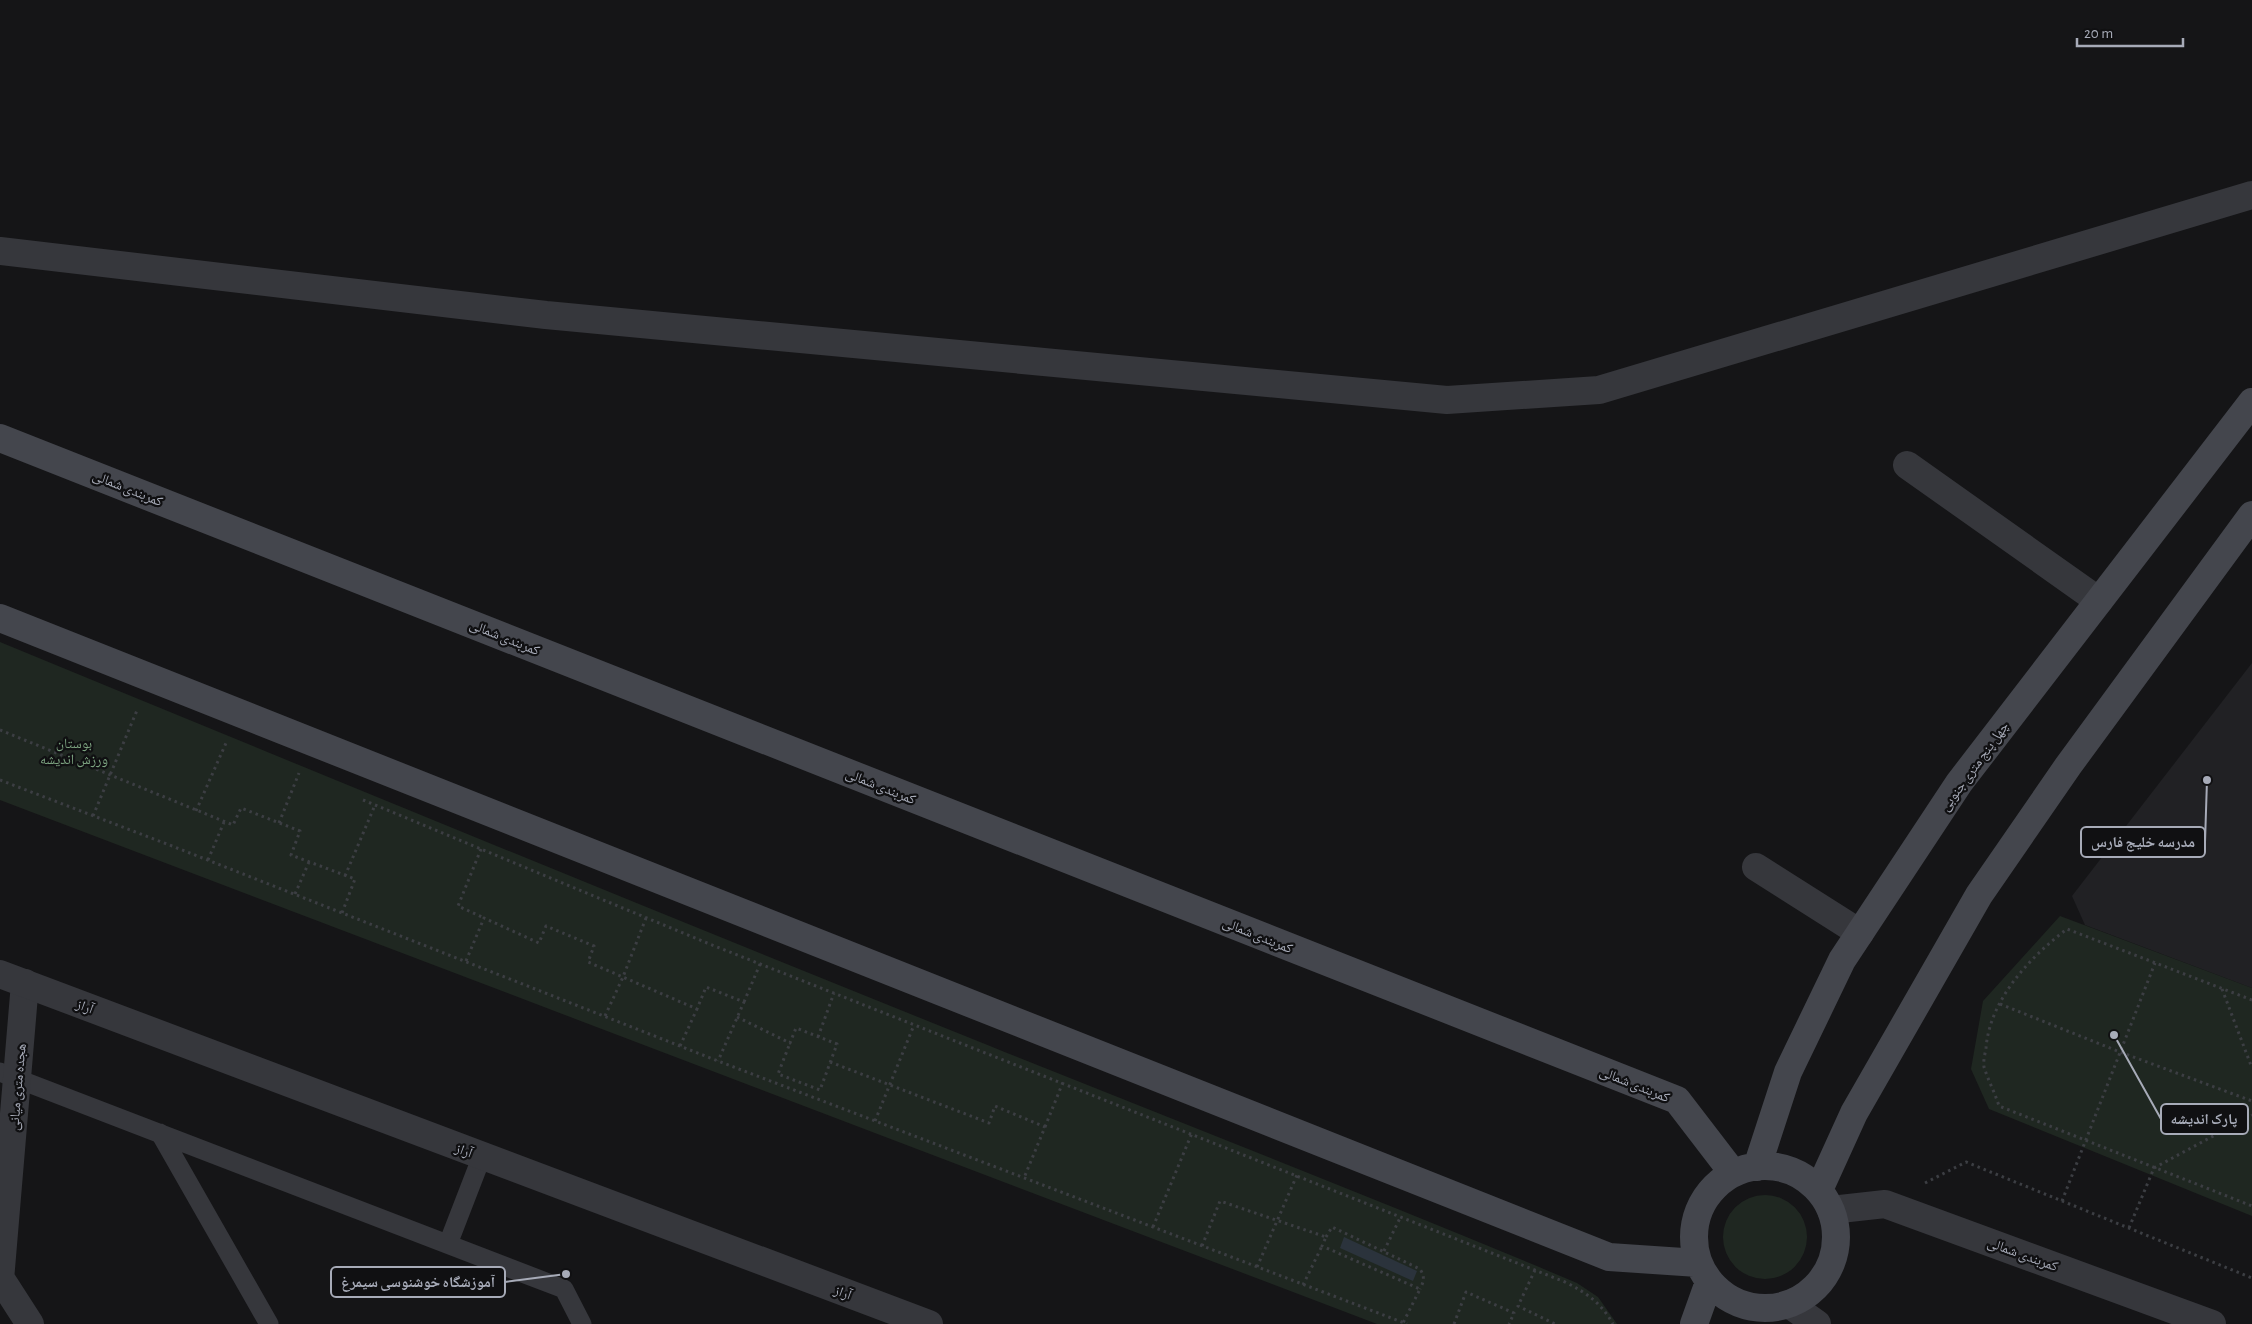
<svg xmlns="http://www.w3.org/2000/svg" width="2252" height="1324" viewBox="0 0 2252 1324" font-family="'Alegreya Sans','Noto Naskh Arabic',sans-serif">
	<rect width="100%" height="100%" fill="#151517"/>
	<path fill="#212124" d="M 2252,663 L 2252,988 L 2085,925 L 2072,896 Z"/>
	<path fill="#1f2721" d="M 0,642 C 330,778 659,913 990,1046 C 1186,1125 1383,1201 1577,1283 L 1598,1297 L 1617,1324 L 1377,1324 L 0,800 Z
		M 2060,916 L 2252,988 L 2252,1216 L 1989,1109 L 1971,1069 L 1983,1001 Z
		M1723 1237a42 42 0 1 1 84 0a42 42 0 1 1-84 0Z"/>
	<path fill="#2b333c" d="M 1344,1237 L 1417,1271 L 1413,1281 L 1340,1248 Z"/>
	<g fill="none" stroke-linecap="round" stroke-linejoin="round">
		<path stroke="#3c3e43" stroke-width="3" stroke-dasharray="2.5 4" stroke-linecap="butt" d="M 0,730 L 233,825 L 241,808 L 300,831 L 291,855 L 355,879 L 342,913
			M 0,780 L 172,846 L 718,1061 L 1407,1324
			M 363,800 L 707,943 L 1565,1282 C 1587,1293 1601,1303 1613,1324
			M 196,811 L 226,743
			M 93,816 L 138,708
			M 279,823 L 299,773
			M 481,849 L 458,906 L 484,918
			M 208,860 L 224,822
			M 345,876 L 375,805
			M 295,894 L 309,862
			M 466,961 L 484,918 L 539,943 L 546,926 L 594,946 L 588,962 L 697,1009 L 706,987 L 744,1002 L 718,1061
			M 2222,989 L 2252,1068
			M 2252,1000 L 2067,929 C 2030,957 1990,999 1986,1048 C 1985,1054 1983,1061 1984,1067 C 1988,1080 1995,1093 1999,1106 L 2252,1206
			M 744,1002 L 760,964
			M 2000,1004 L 2120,1052 L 2252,1101
			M 605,1016 L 623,977 L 646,918
			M 737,1017 L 790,1043 L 796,1028 L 837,1044 L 820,1090 L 778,1074 L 790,1043
			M 818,1037 L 834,993
			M 680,1046 L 697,1009
			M 830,1062 L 989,1123 L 995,1106 L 1045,1127 L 1024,1178
			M 875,1121 L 914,1025
			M 1045,1127 L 1063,1082
			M 1925,1183 L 1966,1162 L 2252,1278
			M 2062,1201 L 2155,963
			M 1153,1227 L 1192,1133
			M 2129,1228 L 2154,1168 L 2252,1115
			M 1326,1237 L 1332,1227 L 1420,1269 C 1425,1277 1424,1281 1420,1289
			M 1202,1246 L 1220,1201 L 1326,1237 L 1322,1246 L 1420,1289 L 1403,1323
			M 1384,1251 L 1401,1216
			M 1257,1267 L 1297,1175
			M 1535,1270 L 1518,1306 L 1555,1324
			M 1303,1285 L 1322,1246
			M 1454,1324 L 1466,1292 L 1514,1313 L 1509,1324"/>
		<path stroke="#36373c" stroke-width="19" d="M 0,1072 L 564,1289 L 582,1324
			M 160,1133 L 269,1324
			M 448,1244 L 482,1156"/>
		<path stroke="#36373c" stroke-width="28" d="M 0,251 L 546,315 L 1447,400 L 1599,390 L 2252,195
			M 1907,465 L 2099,601
			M 1756,867 L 1860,933
			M 1,1279 L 30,1324
			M 0,1280 L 25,983"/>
		<path stroke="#36373c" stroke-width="28" d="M 0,974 L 929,1324
			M 1831,1210 L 1885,1204 L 2212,1324
			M 1789,1304 L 1817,1324"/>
		<path stroke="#44464d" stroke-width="28" d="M 0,438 L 1677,1100 L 1733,1173
			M 0,618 L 1609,1257 L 1698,1263
			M1694 1237a71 71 0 1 1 142 0a71 71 0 1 1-142 0Z
			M 1757,1167 L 1788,1072 L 1842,960 L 1959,783 L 2252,402
			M 1819,1190 L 1854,1113 L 1979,895 L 2068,766 L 2252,515
			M 1694,1324 L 1709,1282"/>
	</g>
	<g text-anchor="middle" stroke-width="4.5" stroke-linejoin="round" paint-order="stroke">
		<g font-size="14" fill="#a7abb8" stroke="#101012">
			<text transform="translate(128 488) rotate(22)" y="5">کمربندی شمالی</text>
			<text transform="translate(505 637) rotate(22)" y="5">کمربندی شمالی</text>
			<text transform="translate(1974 766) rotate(-54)" y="5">چهل پنج متری جنوبی</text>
			<text transform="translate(881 786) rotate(22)" y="5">کمربندی شمالی</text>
			<text transform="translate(1258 935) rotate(22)" y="5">کمربندی شمالی</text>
			<text transform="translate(85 1006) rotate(21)" y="5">آراز</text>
			<text transform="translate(1635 1084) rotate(22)" y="5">کمربندی شمالی</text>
			<text transform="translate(17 1087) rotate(-85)" y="5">هجده متری میانی</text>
			<text transform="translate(464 1150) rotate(21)" y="5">آراز</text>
			<text transform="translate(2023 1254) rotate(20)" y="5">کمربندی شمالی</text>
			<text transform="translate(843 1292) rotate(21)" y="5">آراز</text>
		</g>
		<g font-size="14" fill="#7da481" stroke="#101012">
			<text x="74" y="748">بوستان<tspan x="74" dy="16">ورزش اندیشه</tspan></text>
		</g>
	</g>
	<path fill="none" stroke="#a7abb8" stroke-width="2" d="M2207 780L2205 842M2114 1035L2161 1119M566 1274L505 1282"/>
	<g fill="#a7abb8" stroke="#101012" stroke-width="2">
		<circle cx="2207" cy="780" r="5"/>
		<circle cx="2114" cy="1035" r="5"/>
		<circle cx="566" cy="1274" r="5"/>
	</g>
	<g fill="#101012" stroke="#a7abb8" stroke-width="2">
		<rect x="2081" y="827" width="124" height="30" rx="5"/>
		<rect x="2161" y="1104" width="87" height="30" rx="5"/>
		<rect x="331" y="1267" width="174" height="30" rx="5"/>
	</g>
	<g font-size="15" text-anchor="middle" font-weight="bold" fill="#a7abb8">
		<text x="2143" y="847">مدرسه خلیج فارس</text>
		<text x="2204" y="1124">پارک اندیشه</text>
		<text x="418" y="1287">آموزشگاه خوشنوسی سیمرغ</text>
	</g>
	<path d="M2077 38v8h106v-8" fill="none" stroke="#a7abb8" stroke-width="2.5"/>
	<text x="2084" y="38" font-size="15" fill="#a7abb8" stroke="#101012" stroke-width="4" paint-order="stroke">20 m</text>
</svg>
